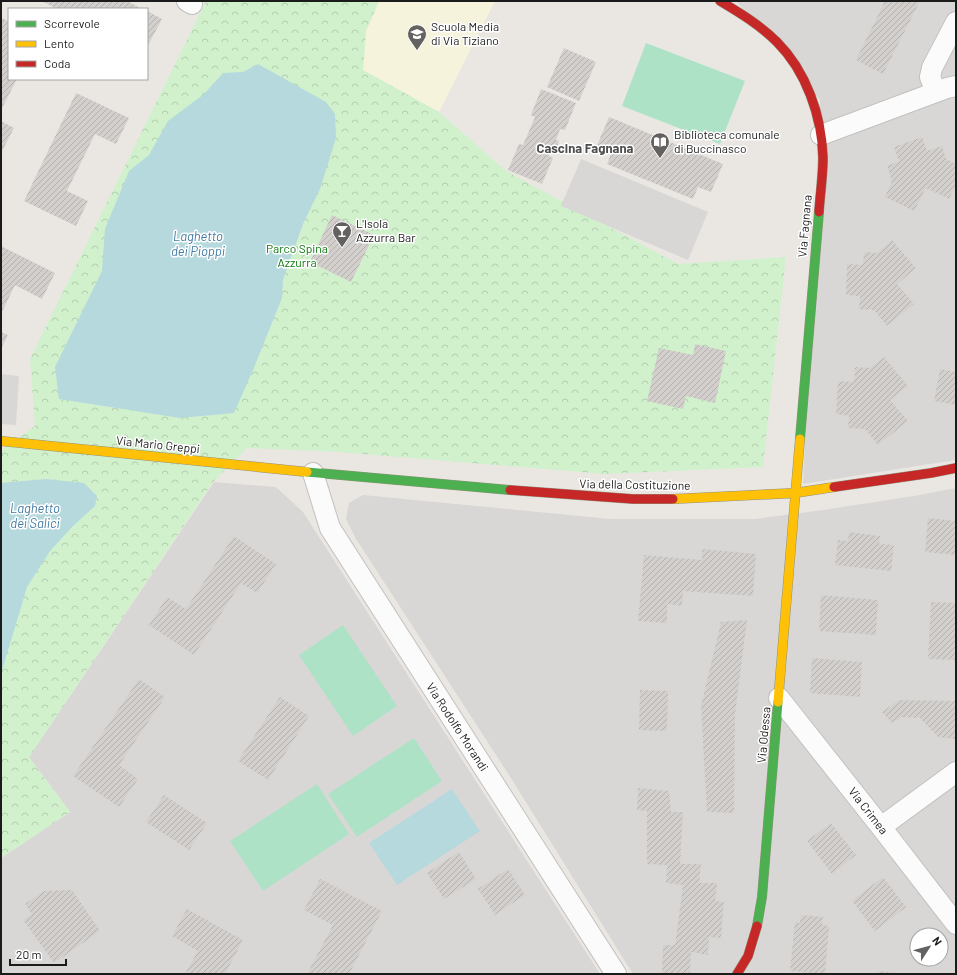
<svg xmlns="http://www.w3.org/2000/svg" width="957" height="975" viewBox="0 0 957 975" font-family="Barlow,sans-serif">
	<defs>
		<pattern id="park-crowns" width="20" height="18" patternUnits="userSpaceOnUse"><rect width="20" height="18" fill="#d1f1cd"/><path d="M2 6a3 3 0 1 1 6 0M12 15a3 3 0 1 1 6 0" fill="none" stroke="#b3ceaf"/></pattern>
		<pattern id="building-hatch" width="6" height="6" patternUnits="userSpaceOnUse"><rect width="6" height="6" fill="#d2cfcc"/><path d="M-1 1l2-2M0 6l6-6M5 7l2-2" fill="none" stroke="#b4b1af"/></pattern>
	</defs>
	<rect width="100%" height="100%" fill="#eae7e3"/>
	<path fill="#d9d7d5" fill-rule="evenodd" d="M 736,1 L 956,1 L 956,460 L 803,484 L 820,100 Z
		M 214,482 L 276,487 L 303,512 L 600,974 L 1,974 L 1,858 L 70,812 L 29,757 Z
		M 956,488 L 956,974 L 633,974 L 509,775 L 356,539 L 346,519 L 349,503 L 363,495 L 610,519 L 755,519 L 823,510 L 914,496 ZM 917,935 L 941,935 L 941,959 L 917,959 Z"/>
	<path fill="#f6f3dc" d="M 379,1 L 495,1 L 439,112 L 363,70 L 366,31 Z"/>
	<path fill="url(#park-crowns)" d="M 206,1 L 379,1 L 366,31 L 363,70 L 439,112 L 506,171 L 678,264 L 786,257 L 763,467 L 605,474 L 338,452 L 247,448 L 213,482 L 29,757 L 70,812 L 1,858 L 1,451 L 35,426 L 30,359 Z"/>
	<path fill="#aee2c7" d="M 646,43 L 745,81 L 720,144 L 622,106 Z
		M 343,625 L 397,706 L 353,736 L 299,655 Z
		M 414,738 L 442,781 L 357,837 L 328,794 Z
		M 317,784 L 349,834 L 263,891 L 230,841 Z"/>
	<path fill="#d8d7d5" d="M 581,159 L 708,212 L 688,260 L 561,206 Z
		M 1,374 L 19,376 L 16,425 L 1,424 Z"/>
	<path fill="#b6d9dd" d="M 258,64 L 326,102 L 335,114 L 336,138 L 320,189 L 303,224 L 283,280 L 282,298 L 253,370 L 234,413 L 180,418 L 59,399 L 55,367 L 102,271 L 105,229 L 129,171 L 149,155 L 168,121 L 204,94 L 223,73 L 243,72 Z
		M 46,479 L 84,483 L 97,496 L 95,506 L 72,527 L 50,551 L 27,587 L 1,674 L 1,483 Z
		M 452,789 L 480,831 L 397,885 L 369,843 Z"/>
	<path fill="url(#building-hatch)" d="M 42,1 L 127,1 L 142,9 L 57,9 Z
		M 885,1 L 920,1 L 883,74 L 856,60 Z
		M 147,11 L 162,19 L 147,47 Z
		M 2,18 L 9,22 L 9,79 L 17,79 L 1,110 Z
		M 564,48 L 596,62 L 579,101 L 547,87 Z
		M 541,89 L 576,103 L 565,130 L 560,129 L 556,140 L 559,141 L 557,148 L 553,146 L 549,156 L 553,158 L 542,184 L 508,170 L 519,144 L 523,145 L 535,117 L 531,115 Z
		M 76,93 L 129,118 L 116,144 L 95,134 L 67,191 L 88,201 L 76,226 L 24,201 Z
		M 609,117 L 723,164 L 711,192 L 698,187 L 693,199 L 607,164 L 611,154 L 596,148 Z
		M 1,121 L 14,128 L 1,153 Z
		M 922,137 L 927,151 L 942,146 L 946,159 L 956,164 L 956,184 L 949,199 L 926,188 L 914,211 L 885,197 L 892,181 L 887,166 L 899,161 L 894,147 Z
		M 332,215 L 374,235 L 351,282 L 310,262 Z
		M 892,240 L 916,268 L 897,284 L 914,304 L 887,326 L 874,310 L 859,309 L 860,296 L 846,295 L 847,264 L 863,265 L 864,252 L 877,253 Z
		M 1,246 L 55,273 L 42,299 L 15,285 L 1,314 Z
		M 1,332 L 8,335 L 1,349 Z
		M 695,344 L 726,351 L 715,403 L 686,396 L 683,409 L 647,401 L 659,348 L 693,355 Z
		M 884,357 L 908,386 L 890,400 L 908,421 L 878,445 L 865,429 L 848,428 L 849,416 L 836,414 L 838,381 L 854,382 L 855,367 L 870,368 Z
		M 940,369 L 956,372 L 956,405 L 934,401 Z
		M 928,518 L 956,521 L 956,555 L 925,552 Z
		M 849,532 L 880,536 L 879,544 L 894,545 L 891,571 L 835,565 L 838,540 L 848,541 Z
		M 234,536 L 276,564 L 257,593 L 241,583 L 194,655 L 149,625 L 167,597 L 186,609 Z
		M 702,549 L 756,554 L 753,596 L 683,591 L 682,606 L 667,604 L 667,623 L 638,621 L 644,555 L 702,560 Z
		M 821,595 L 878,600 L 876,635 L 819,631 Z
		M 931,602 L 956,603 L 956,660 L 928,659 Z
		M 747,620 L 735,714 L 734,813 L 707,812 L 701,706 L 721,622 Z
		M 812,658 L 862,662 L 860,697 L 810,693 Z
		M 139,679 L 165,697 L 119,765 L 138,779 L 119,807 L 73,776 Z
		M 640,690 L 668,691 L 667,731 L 639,730 Z
		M 280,697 L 309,716 L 268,780 L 238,761 Z
		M 899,700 L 956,701 L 956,739 L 938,737 L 920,718 L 902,717 L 892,723 L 882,712 Z
		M 638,788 L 669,791 L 671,812 L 683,812 L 680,864 L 701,864 L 699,883 L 717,883 L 715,901 L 724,902 L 721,938 L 709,937 L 708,955 L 691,952 L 690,974 L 662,974 L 663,945 L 675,945 L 683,885 L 666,883 L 667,865 L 647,864 L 647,811 L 637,810 Z
		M 164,795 L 207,823 L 189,850 L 146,822 Z
		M 831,823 L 856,855 L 832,874 L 807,841 Z
		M 459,852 L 476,879 L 444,899 L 427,873 Z
		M 508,869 L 525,895 L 495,915 L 478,889 Z
		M 883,877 L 906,907 L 875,931 L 852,901 Z
		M 320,879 L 382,911 L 349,974 L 307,974 L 333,925 L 304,910 Z
		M 72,890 L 100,931 L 54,963 L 23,920 L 32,914 L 25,904 L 44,891 Z
		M 187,909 L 243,940 L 225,974 L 185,974 L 198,951 L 172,936 Z
		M 801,915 L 823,917 L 822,925 L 829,926 L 825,974 L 790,971 L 795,922 L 800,923 Z
		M 879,971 L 899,973 L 899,974 L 879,974 Z"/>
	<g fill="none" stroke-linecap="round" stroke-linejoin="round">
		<g stroke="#c2c1bf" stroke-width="22">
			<path id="street" d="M 187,1 L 192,4
				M 936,92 L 930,77 L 932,68 L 956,22
				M 821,135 L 947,88 L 956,86
				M 313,473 L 330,528 L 616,974
				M 779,698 L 881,827 L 956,924
				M 881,827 L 956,772"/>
		</g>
		<g stroke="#93927c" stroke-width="10">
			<path id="fast" d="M 800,439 L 819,212
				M 307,472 L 510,490
				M 757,926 L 762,897 L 778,702"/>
		</g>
		<g stroke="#93927c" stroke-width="10">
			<path id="slow" d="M 1,441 L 307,472
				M 673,499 L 795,493 L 834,487
				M 778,702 L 800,439"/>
		</g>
		<g stroke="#93927c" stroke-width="10">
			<path id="jam" d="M 720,1 C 740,13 760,25 777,42 C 806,71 822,116 823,158 C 823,176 820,195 819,212
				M 834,487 L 931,473 L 956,468
				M 510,490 L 633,499 L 673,499
				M 737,974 L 748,956 L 757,926"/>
		</g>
		<use href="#street" stroke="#fcfbfb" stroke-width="20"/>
		<use href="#fast" stroke="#4caf50" stroke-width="9"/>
		<use href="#slow" stroke="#ffc107" stroke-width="9"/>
		<use href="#jam" stroke="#c62828" stroke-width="9"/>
	</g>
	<defs>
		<g id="school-pin" transform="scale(1)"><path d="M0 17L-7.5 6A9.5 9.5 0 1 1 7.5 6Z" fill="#636261" stroke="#fff"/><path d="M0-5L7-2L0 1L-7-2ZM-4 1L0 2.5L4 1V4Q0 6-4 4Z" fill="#fff"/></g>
		<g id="library-pin" transform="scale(1)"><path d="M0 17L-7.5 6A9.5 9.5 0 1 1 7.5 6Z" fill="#636261" stroke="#fff"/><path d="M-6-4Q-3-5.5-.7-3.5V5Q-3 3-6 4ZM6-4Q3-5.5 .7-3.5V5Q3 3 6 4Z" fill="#fff"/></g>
		<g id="bar-pin" transform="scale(1)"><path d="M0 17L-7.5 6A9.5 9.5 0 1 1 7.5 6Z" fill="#636261" stroke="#fff"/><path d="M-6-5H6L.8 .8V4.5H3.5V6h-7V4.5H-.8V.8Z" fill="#fff"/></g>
	</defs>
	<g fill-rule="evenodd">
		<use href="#school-pin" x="417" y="34"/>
		<use href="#library-pin" x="660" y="142"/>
		<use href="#bar-pin" x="342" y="231"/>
	</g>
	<g text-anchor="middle" stroke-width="3" stroke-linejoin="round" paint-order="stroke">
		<g font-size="12" fill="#1b1b1b" stroke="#fff" text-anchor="start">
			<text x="431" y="31">Scuola Media<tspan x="431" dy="14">di Via Tiziano</tspan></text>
			<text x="674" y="139">Biblioteca comunale<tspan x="674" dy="14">di Buccinasco</tspan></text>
			<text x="356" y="228">L'Isola<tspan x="356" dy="14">Azzurra Bar</tspan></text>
		</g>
		<g font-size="12" fill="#1b1b1b" stroke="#fff">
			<text transform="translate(805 226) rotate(-85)" y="4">Via Fagnana</text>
			<text transform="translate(158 445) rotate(6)" y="4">Via Mario Greppi</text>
			<text transform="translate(635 485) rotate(1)" y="4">Via della Costituzione</text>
			<text transform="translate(457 727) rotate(57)" y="4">Via Rodolfo Morandi</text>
			<text transform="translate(764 735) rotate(-85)" y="4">Via Odessa</text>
			<text transform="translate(868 811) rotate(52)" y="4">Via Crimea</text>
		</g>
		<g font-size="12" fill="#0b780b" stroke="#fff">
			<text x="297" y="253">Parco Spina<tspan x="297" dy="14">Azzurra</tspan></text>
		</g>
		<g font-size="13" font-weight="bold" fill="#4e4e4e" stroke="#fff">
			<text x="585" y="153">Cascina Fagnana</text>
		</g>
		<g font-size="13" font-style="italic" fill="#457ba2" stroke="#fff">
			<text x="198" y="241">Laghetto<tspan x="198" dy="15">dei Pioppi</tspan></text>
			<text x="35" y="513">Laghetto<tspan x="35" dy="15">dei Salici</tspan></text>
		</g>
	</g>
	<rect width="957" height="975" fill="none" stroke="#1b1b1b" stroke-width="4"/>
	<rect x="8" y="8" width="140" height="72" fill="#ffffff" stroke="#a4a4a4"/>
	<rect x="16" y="21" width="20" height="6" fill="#4caf50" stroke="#a4a4a4"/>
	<text x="44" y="28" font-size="12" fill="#1b1b1b">Scorrevole</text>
	<rect x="16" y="41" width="20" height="6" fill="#ffc107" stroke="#a4a4a4"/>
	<text x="44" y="48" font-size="12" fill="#1b1b1b">Lento</text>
	<rect x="16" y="61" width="20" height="6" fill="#c62828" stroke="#a4a4a4"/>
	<text x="44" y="68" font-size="12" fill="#1b1b1b">Coda</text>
	<g transform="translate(929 947) rotate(54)"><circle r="19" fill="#ffffff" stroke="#a4a4a4"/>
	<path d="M0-3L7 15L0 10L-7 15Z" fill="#636261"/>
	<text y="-6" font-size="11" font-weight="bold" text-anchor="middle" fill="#1b1b1b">N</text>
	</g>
	<path d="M10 959v6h56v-6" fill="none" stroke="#1b1b1b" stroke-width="2"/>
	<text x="16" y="959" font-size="12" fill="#1b1b1b" stroke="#ffffff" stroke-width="3" paint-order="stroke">20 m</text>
</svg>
